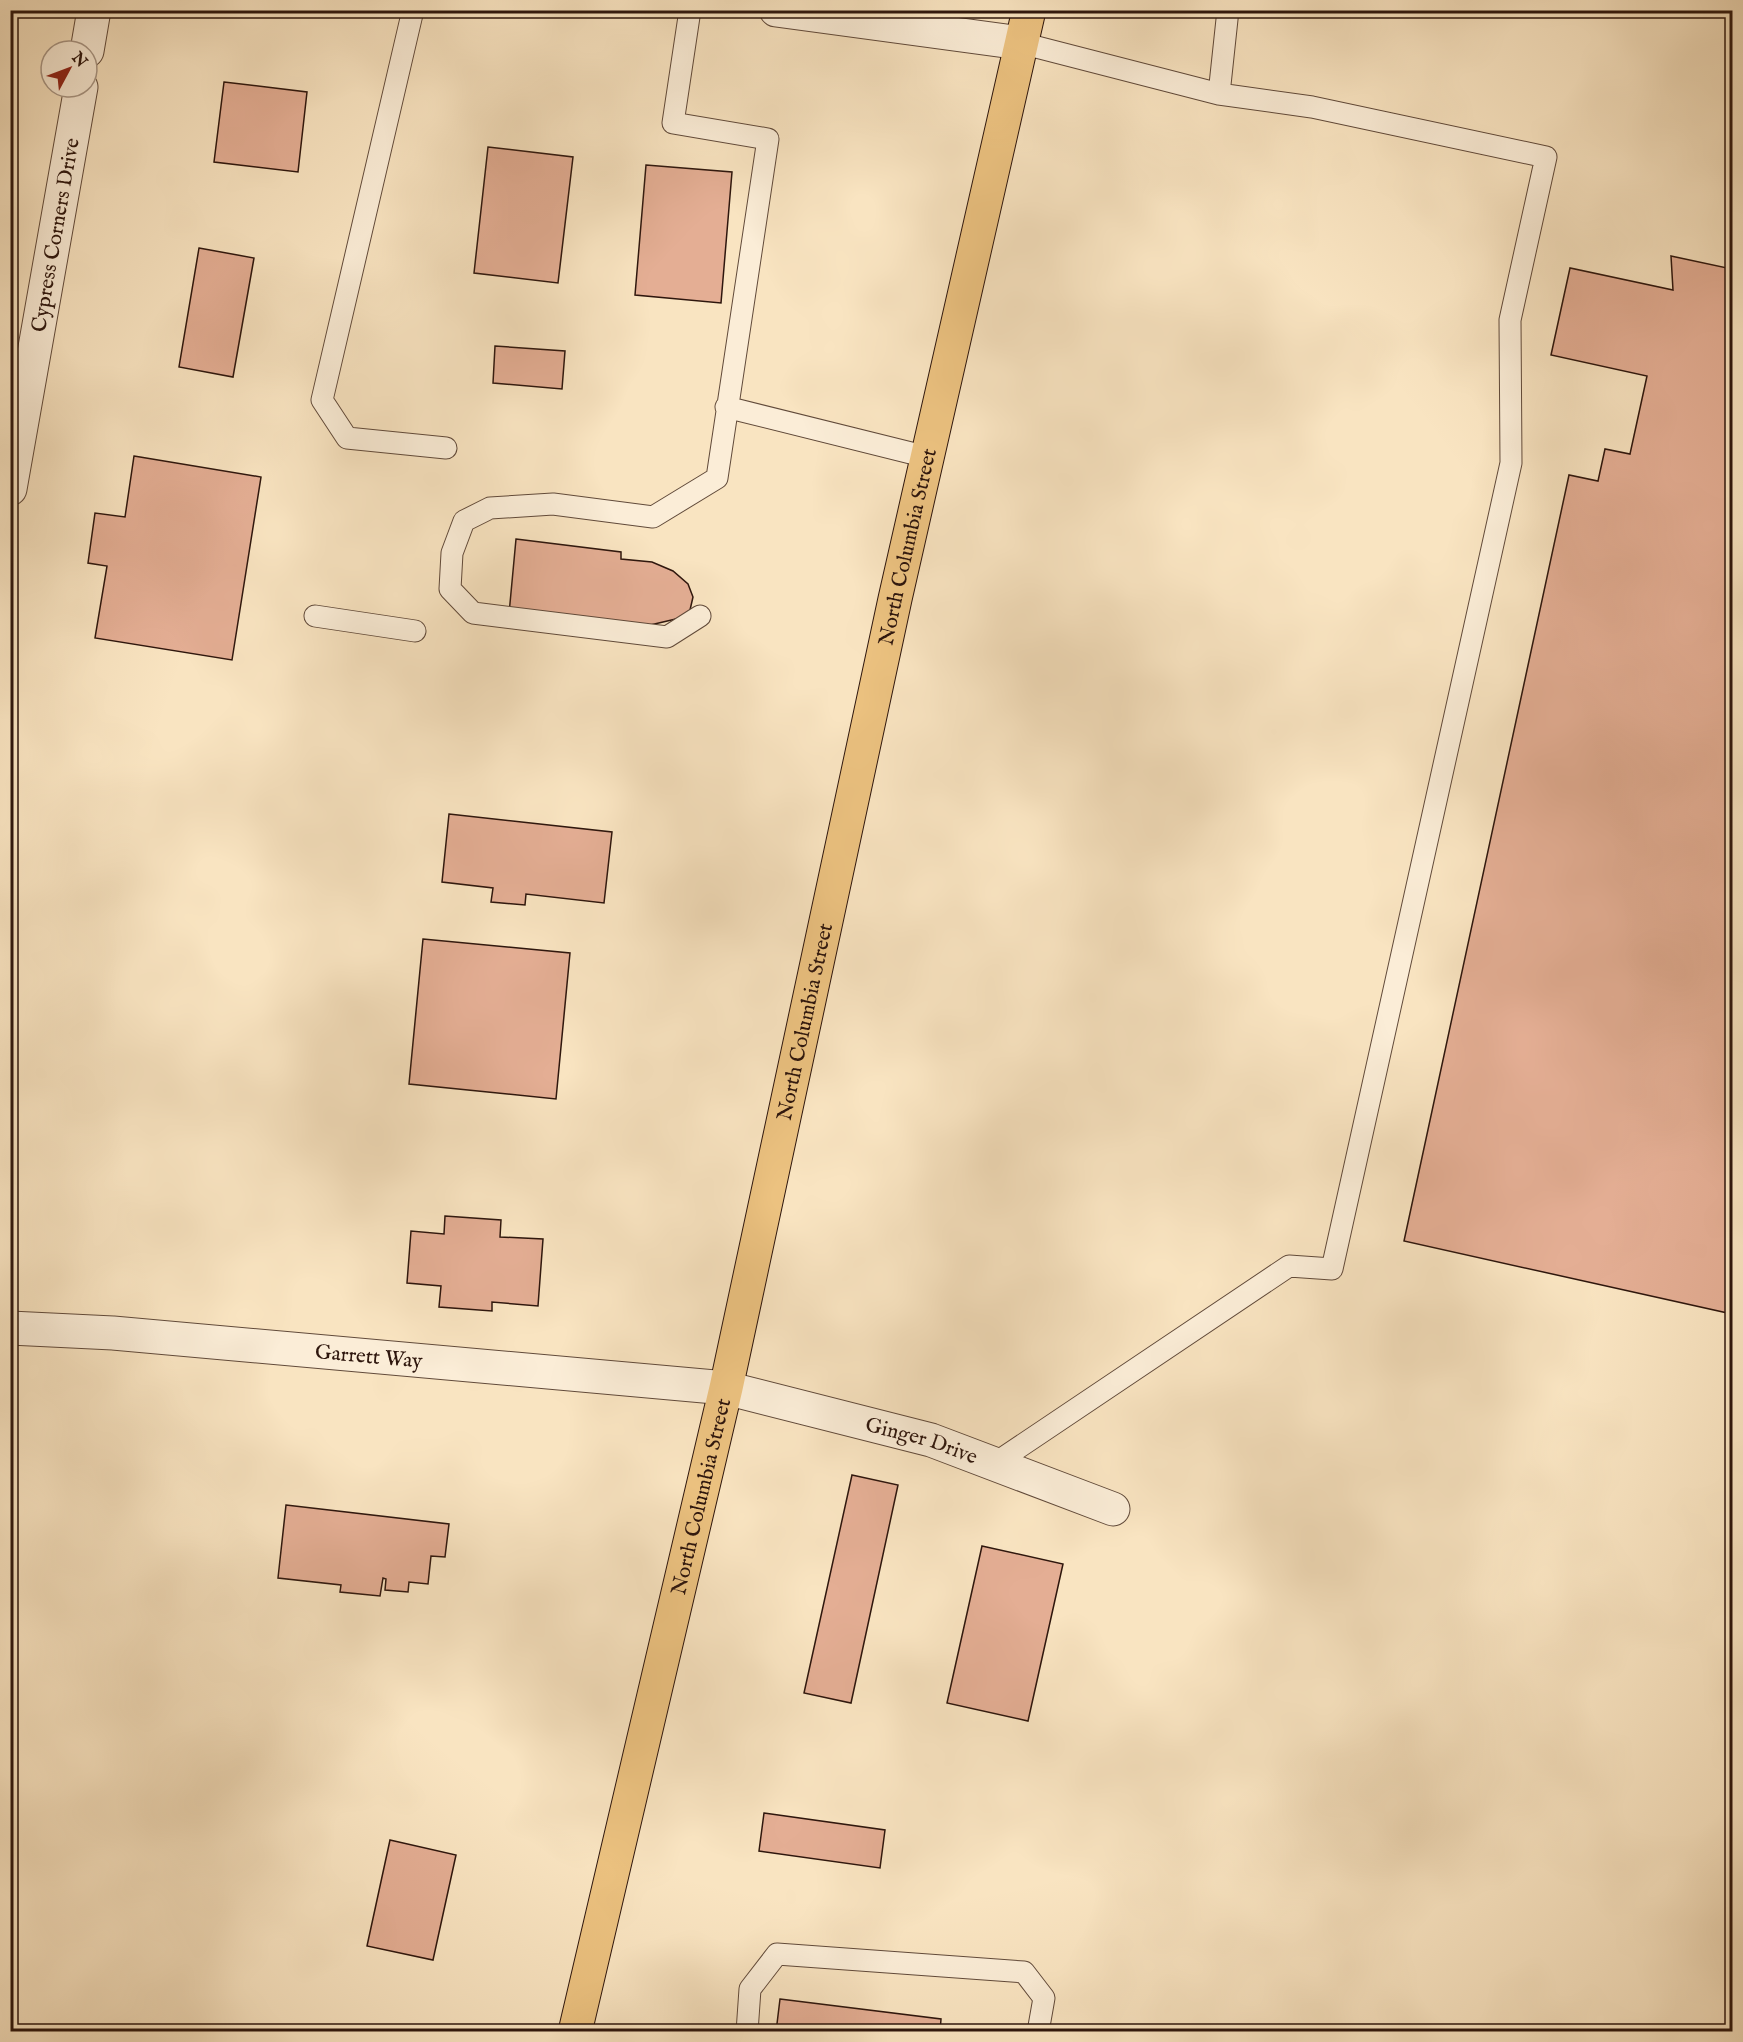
<svg xmlns="http://www.w3.org/2000/svg" width="1743" height="2042" viewBox="0 0 1743 2042" font-family="'IM FELL English',serif">
	<rect width="100%" height="100%" fill="#f9e4c1"/>
	<filter id="stains"><feTurbulence type="fractalNoise" baseFrequency=".00333" numOctaves="4"/><feColorMatrix values="0 0 0 0 .2 0 0 0 0 .09 0 0 0 0 .02 0 0 0 .5 -.17"/></filter>
	<radialGradient id="worn" r=".72"><stop offset=".6" stop-color="#630" stop-opacity="0"/><stop offset="1" stop-color="#630" stop-opacity=".3"/></radialGradient>
	<path fill="#e4ae94" stroke="#2e160d" stroke-width="1.5" d="M 224,82 L 307,92 L 298,172 L 214,162 Z
		M 488,147 L 573,157 L 558,283 L 474,273 Z
		M 646,165 L 732,172 L 721,303 L 635,295 Z
		M 199,248 L 254,258 L 233,377 L 179,367 Z
		M 1671,256 L 1732,269 L 1732,1314 L 1404,1241 L 1569,475 L 1598,481 L 1605,449 L 1630,454 L 1647,376 L 1551,355 L 1570,268 L 1673,290 Z
		M 495,346 L 565,351 L 562,389 L 493,383 Z
		M 134,456 L 261,477 L 232,660 L 95,638 L 107,566 L 88,563 L 95,513 L 125,517 Z
		M 516,539 L 621,552 L 621,559 L 652,562 L 673,571 L 688,584 L 693,597 L 690,610 L 680,618 L 646,626 L 509,614 Z
		M 449,814 L 612,832 L 604,903 L 526,894 L 525,905 L 491,902 L 493,888 L 442,882 Z
		M 423,939 L 570,953 L 556,1099 L 409,1084 Z
		M 445,1216 L 501,1220 L 500,1237 L 543,1239 L 538,1306 L 492,1302 L 492,1311 L 439,1307 L 441,1286 L 407,1283 L 411,1231 L 444,1234 Z
		M 852,1475 L 898,1485 L 851,1703 L 804,1693 Z
		M 286,1505 L 449,1524 L 445,1557 L 431,1556 L 428,1584 L 409,1582 L 408,1592 L 385,1590 L 386,1579 L 383,1578 L 380,1596 L 340,1592 L 341,1585 L 278,1578 Z
		M 982,1546 L 1063,1564 L 1028,1721 L 947,1703 Z
		M 764,1813 L 885,1830 L 880,1868 L 759,1851 Z
		M 390,1840 L 456,1855 L 433,1960 L 367,1946 Z
		M 780,1999 L 941,2019 L 940,2032 L 776,2032 Z"/>
	<g fill="none" stroke-linecap="round" stroke-linejoin="round">
		<g stroke="#614a3a" stroke-width="23">
			<path id="service" d="M 413,10 L 322,400 L 347,438 L 446,448
				M 690,10 L 673,123 L 768,139 L 717,478 L 653,517 L 553,504 L 490,508 L 464,521 L 452,553 L 450,589 L 473,613 L 667,637 L 700,616
				M 1219,94 L 1228,10
				M 726,407 L 927,457
				M 315,616 L 415,631
				M 994,1464 L 1289,1266 L 1332,1269 L 1511,463 L 1510,320 L 1546,157 L 1312,107 L 1219,94 L 1021,43
				M 747,2032 L 750,1989 L 777,1954 L 1024,1972 L 1044,1998 L 1038,2032"/>
		</g>
		<g stroke="#614a3a" stroke-width="35">
			<g id="minor">
				<path d="M 776,10 L 1021,43"/>
				<path d="M 87,51 L 94,10"/>
				<path id="s1" d="M 10,489 L 81,87"/>
				<path id="s2" d="M 10,1328 L 113,1333 L 726,1388 L 931,1440 L 1113,1509"/>
			</g>
		</g>
		<g stroke="#2e160d" stroke-width="35">
			<g id="primary">
				<path id="s3" d="M 575,2032 L 726,1388 L 895,599 L 1029,10"/>
			</g>
		</g>
		<use href="#service" stroke="#fbedd7" stroke-width="21"/>
		<use href="#minor" stroke="#fbedd7" stroke-width="33"/>
		<use href="#primary" stroke="#ecc280" stroke-width="33"/>
	</g>
	<g text-anchor="middle" stroke-width="4.5" stroke-linejoin="round" paint-order="stroke">
		<g font-size="21" fill="#2e160d" stroke="#fbedd7">
			<text dy="7" stroke="none"><textPath href="#s1" startOffset="258">Cypress Corners Drive</textPath></text>
			<text dy="7" stroke="none"><textPath href="#s3" startOffset="1522">North Columbia Street</textPath></text>
			<text dy="7" stroke="none"><textPath href="#s3" startOffset="1036">North Columbia Street</textPath></text>
			<text dy="7" stroke="none"><textPath href="#s2" startOffset="360">Garrett Way</textPath></text>
			<text dy="7" stroke="none"><textPath href="#s2" startOffset="921">Ginger Drive</textPath></text>
			<text dy="7" stroke="none"><textPath href="#s3" startOffset="550">North Columbia Street</textPath></text>
		</g>
	</g>
	<rect width="1743" height="2042" fill="none" stroke="#f9e4c1" stroke-width="36"/>
	<rect x="12" y="12" width="1719" height="2018" fill="none" stroke="#2e160d" stroke-width="3"/>
	<rect x="18" y="18" width="1707" height="2006" fill="none" stroke="#2e160d" stroke-width="1.5"/>
	<g transform="translate(69 69) rotate(49)"><circle r="28" fill="#fbedd7" stroke="#a99786" stroke-width="1.5"/>
	<path d="M0-4.5L10 22L0 15L-10 22Z" fill="#8f2418"/>
	<text y="-9" font-size="16" font-weight="bold" text-anchor="middle" fill="#2e160d">N</text>
	</g>
	<rect width="100%" height="100%" filter="url(#stains)"/>
	<rect width="100%" height="100%" fill="url(#worn)"/>
</svg>
